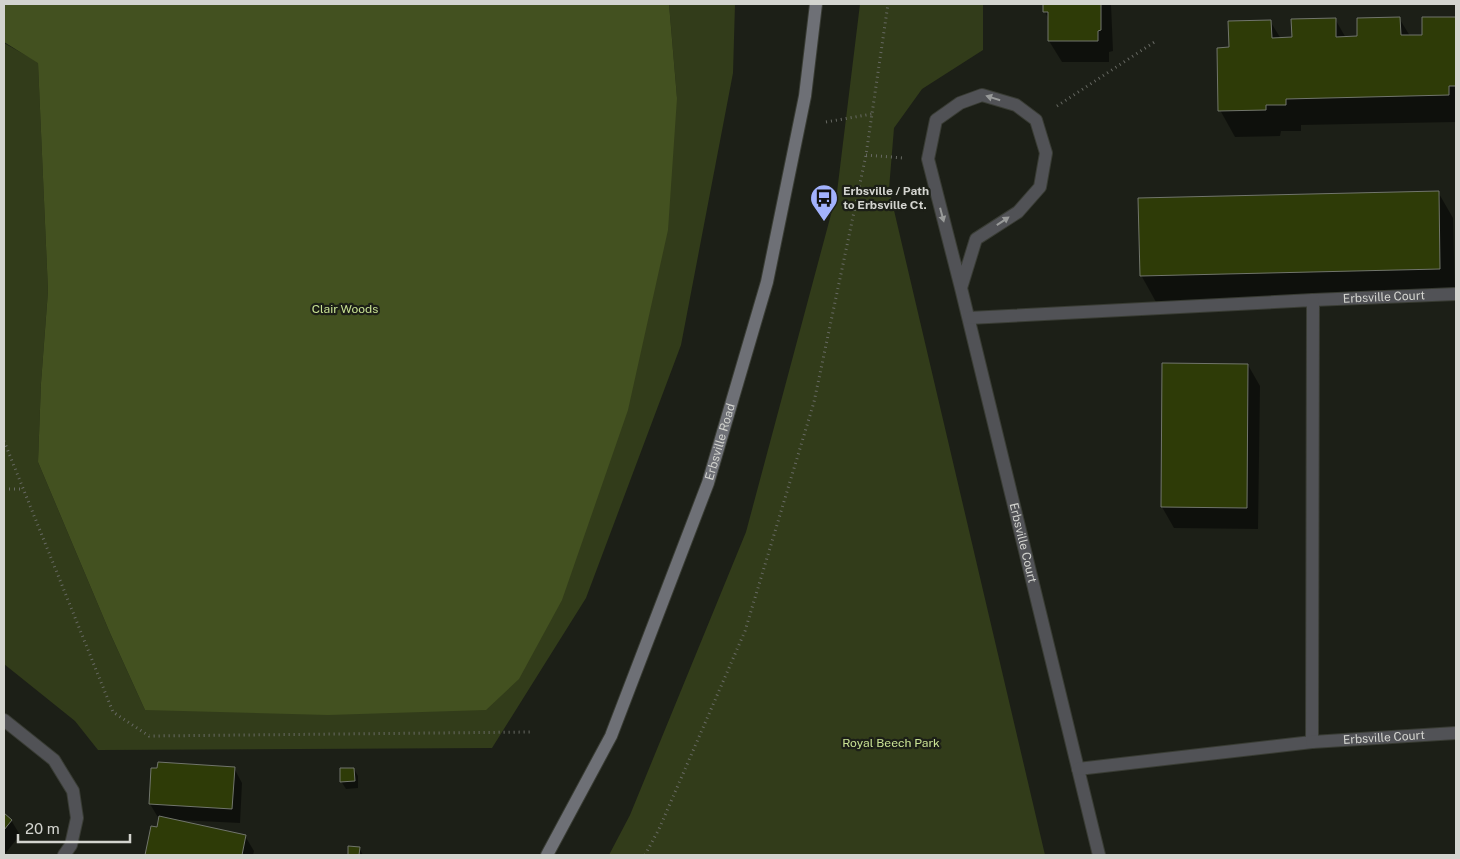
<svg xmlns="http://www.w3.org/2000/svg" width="1460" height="859" viewBox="0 0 1460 859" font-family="'Public Sans',sans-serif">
	<rect width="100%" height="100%" fill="#1c1f17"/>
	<path fill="#323c1a" d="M 669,4 L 735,4 L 733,73 L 681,345 L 586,598 L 492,748 L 98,750 L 75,721 L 4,664 L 4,43 L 38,62 L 48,291 L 41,383 L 38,462 L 110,633 L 145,710 L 677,98 Z
		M 860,4 L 983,4 L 983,50 L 922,89 L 894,128 L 889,189 L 1045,855 L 609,855 L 630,815 L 746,532 L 837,192 Z"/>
	<path fill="#435120" d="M 4,4 L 669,4 L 677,98 L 668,230 L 628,410 L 562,600 L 519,679 L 486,710 L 328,715 L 145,710 L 110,633 L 38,462 L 41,383 L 48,291 L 38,63 L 4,42 Z"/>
	<path fill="#0007" d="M 1044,4 L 1111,4 L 1113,51 L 1109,52 L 1109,62 L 1062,62 L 1049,41 L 1049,20 L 1045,12 Z
		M 1399,18 L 1410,36 L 1423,36 L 1423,19 L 1456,18 L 1456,122 L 1301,125 L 1301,131 L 1281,131 L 1280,136 L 1235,137 L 1220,110 L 1230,48 L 1270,21 L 1281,39 L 1293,38 L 1335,19 L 1346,38 L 1358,37 Z
		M 1438,192 L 1453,218 L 1455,295 L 1156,302 L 1141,275 Z
		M 1248,365 L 1260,386 L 1258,529 L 1174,528 L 1162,507 Z
		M 234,768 L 242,783 L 240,823 L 178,820 L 178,821 L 245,836 L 254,851 L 253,855 L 146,855 L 152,828 L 158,829 L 159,819 L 150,804 Z
		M 354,769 L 358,776 L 358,788 L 346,789 L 341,781 Z
		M 4,814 L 11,820 L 20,835 L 4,855 Z
		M 349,847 L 359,848 L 363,855 L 349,855 Z"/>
	<path fill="#2e3b07" stroke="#71756c" d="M 1043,4 L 1101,4 L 1101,30 L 1098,31 L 1098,41 L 1048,41 L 1048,12 L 1043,12 Z
		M 1400,17 L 1401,35 L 1422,35 L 1422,17 L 1456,17 L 1456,86 L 1449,86 L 1449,95 L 1286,99 L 1286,105 L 1266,105 L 1266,110 L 1218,111 L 1217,48 L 1229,47 L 1228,21 L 1271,20 L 1272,38 L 1292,37 L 1291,19 L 1336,18 L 1336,37 L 1357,36 L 1357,18 Z
		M 1439,191 L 1440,269 L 1140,276 L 1138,198 Z
		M 1162,363 L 1248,364 L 1247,508 L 1161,507 Z
		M 158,762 L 235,767 L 232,809 L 149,804 L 151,768 L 157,768 Z
		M 340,768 L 354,768 L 355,781 L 340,782 Z
		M 4,813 L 12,820 L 4,830 Z
		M 159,816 L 246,835 L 242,855 L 145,855 L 151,826 L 157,827 Z
		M 348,846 L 360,847 L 359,855 L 348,855 Z"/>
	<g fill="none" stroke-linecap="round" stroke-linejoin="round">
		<g stroke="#393c34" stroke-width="14">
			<g id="street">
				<path id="s1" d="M 961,288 L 976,239 L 1018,212 L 1040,187 L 1046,153 L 1036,120 L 1016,105 L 982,95 L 960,103 L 936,120 L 928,159 L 961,288 L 1099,855"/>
				<path id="s2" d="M 1313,300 L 1456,294"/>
				<path d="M 969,318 L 1313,300 L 1312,742 L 1078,769"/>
				<path d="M 4,720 L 54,760 L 73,791 L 77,818 L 71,845 L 64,855"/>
				<path id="s3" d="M 1312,742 L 1456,733"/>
			</g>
		</g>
		<g stroke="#393c34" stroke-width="14">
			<g id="secondary">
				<path id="s4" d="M 547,855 L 611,736 L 708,483 L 767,282 L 805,96 L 816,4"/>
			</g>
		</g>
		<path stroke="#676963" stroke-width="3" stroke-dasharray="1 4" stroke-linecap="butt" d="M 1057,106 L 1156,41
			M 826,122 L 872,114
			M 866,155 L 903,158
			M 4,441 L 113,712 L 149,736 L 531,732
			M 4,489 L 23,489
			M 645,855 L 659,829 L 745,631 L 814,402 L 866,155 L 888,4"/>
		<use href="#street" stroke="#515256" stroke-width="12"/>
		<use href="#secondary" stroke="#6e7076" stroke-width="12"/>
	</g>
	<defs><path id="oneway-solid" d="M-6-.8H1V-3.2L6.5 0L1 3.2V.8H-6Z" transform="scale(1.25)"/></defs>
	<g fill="#989a99">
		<use href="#oneway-solid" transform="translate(993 98) rotate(-163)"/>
		<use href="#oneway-solid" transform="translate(942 215) rotate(75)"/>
		<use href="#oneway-solid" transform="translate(1003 221) rotate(-34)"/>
	</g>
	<defs>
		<g id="bus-pin" transform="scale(1.4375)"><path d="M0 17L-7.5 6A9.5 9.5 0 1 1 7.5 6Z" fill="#a2b2fd" stroke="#1c1f17"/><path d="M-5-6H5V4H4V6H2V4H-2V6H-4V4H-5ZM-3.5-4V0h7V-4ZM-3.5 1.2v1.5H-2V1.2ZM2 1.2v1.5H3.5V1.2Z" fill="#111"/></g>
	</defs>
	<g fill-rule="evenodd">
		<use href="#bus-pin" x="824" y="198"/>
	</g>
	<g text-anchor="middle" stroke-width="4.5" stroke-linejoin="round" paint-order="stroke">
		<g font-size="12" font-weight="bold" fill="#d3d4cf" stroke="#1c1f17" text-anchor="start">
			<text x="843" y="195">Erbsville / Path<tspan x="843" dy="14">to Erbsville Ct.</tspan></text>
		</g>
		<g font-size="12" fill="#d3d4cf" stroke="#1c1f17">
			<text dy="4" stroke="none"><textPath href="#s2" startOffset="71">Erbsville Court</textPath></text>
			<text dy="4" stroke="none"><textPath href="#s4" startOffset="449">Erbsville Road</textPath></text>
			<text dy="4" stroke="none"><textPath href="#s1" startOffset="752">Erbsville Court</textPath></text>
			<text dy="4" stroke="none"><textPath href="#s3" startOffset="72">Erbsville Court</textPath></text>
		</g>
		<g font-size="12" fill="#c9e294" stroke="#1c1f17">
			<text x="345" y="313">Clair Woods</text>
			<text x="891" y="747">Royal Beech Park</text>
		</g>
	</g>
	<rect width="1460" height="859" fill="none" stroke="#d3d4cf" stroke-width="10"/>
	<path d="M18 834v8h112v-8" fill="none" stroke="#d3d4cf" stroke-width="2.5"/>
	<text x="25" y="834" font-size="15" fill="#d3d4cf" stroke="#1c1f17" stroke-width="4" paint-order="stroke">20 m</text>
</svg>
